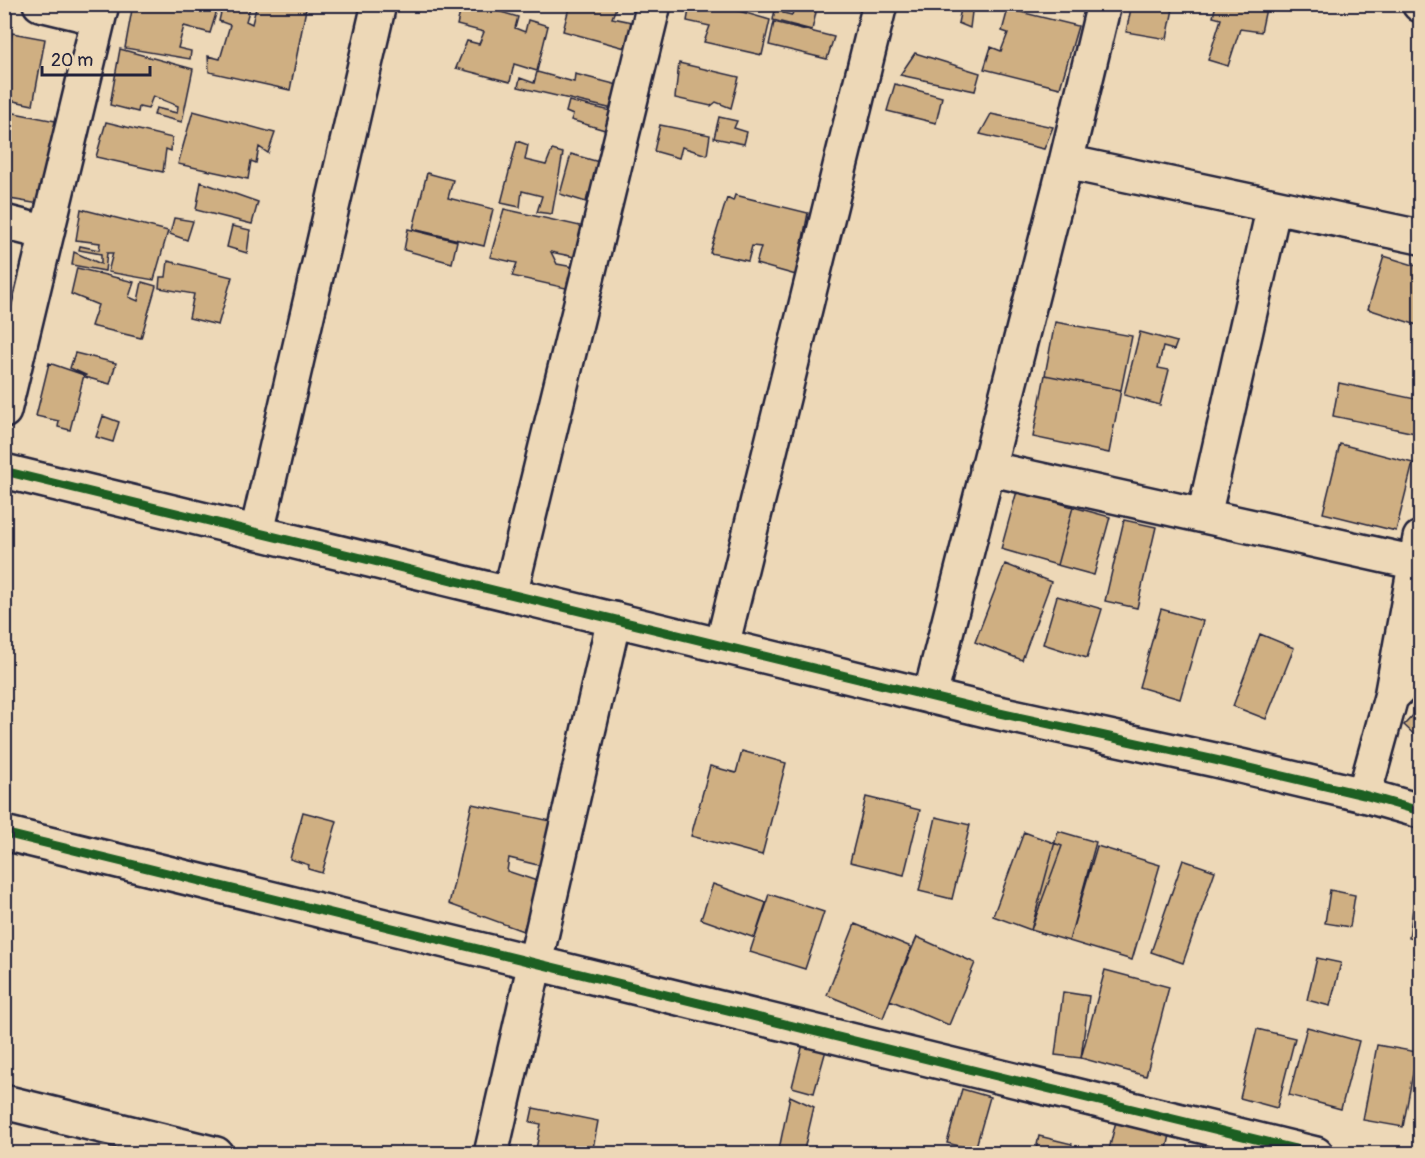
<svg xmlns="http://www.w3.org/2000/svg" width="1425" height="1158" viewBox="0 0 1425 1158" font-family="Pangolin,sans-serif">
	<rect width="100%" height="100%" fill="#edd8b7"/>
	<filter id="ink" filterUnits="userSpaceOnUse"><feTurbulence type="fractalNoise" baseFrequency=".0167" numOctaves="2"/><feDisplacementMap in="SourceGraphic" scale="12" xChannelSelector="R" yChannelSelector="G"/><feConvolveMatrix kernelMatrix="1 2 1 2 8 2 1 2 1" color-interpolation-filters="sRGB"/></filter>
	<g filter="url(#ink)">
		<path fill="#cfaf82" stroke="#22223b" stroke-width="1.5" d="M 133,4 L 219,4 L 210,33 L 184,26 L 178,48 L 191,51 L 190,59 L 125,48 Z
			M 223,4 L 251,4 L 246,21 L 252,24 L 257,4 L 307,4 L 290,90 L 209,72 L 208,56 L 220,59 L 230,25 L 219,21 Z
			M 462,4 L 474,4 L 518,17 L 515,28 L 525,32 L 528,20 L 548,26 L 537,71 L 514,64 L 510,82 L 456,68 L 467,41 L 479,44 L 484,32 L 457,25 Z
			M 570,4 L 636,4 L 634,10 L 617,5 L 612,18 L 637,23 L 629,49 L 563,31 Z
			M 690,4 L 715,4 L 770,20 L 762,55 L 704,42 L 710,26 L 687,21 Z
			M 776,4 L 786,6 L 783,13 L 792,15 L 795,4 L 803,4 L 817,8 L 812,30 L 773,20 Z
			M 962,4 L 973,4 L 970,28 L 958,23 Z
			M 978,4 L 996,4 L 995,11 Z
			M 1132,4 L 1174,4 L 1167,39 L 1126,32 Z
			M 1216,4 L 1267,4 L 1261,32 L 1240,29 L 1228,66 L 1208,60 L 1221,19 L 1213,17 Z
			M 1008,9 L 1078,26 L 1060,88 L 984,69 L 991,47 L 1001,51 L 1008,33 L 1002,31 Z
			M 774,22 L 834,37 L 827,59 L 769,45 Z
			M 12,33 L 45,39 L 33,105 L 4,99 L 4,75 Z
			M 120,49 L 193,69 L 182,122 L 154,115 L 156,108 L 177,113 L 178,106 L 153,96 L 148,109 L 139,107 L 138,112 L 110,105 Z
			M 915,53 L 980,73 L 975,91 L 900,75 Z
			M 679,63 L 739,77 L 731,108 L 716,102 L 711,106 L 675,98 Z
			M 537,72 L 574,82 L 575,74 L 618,85 L 613,109 L 518,87 L 520,78 L 534,83 Z
			M 895,84 L 942,97 L 936,123 L 887,111 Z
			M 569,101 L 611,111 L 605,130 L 571,120 L 573,115 L 566,112 Z
			M 4,111 L 61,122 L 45,205 L 4,198 Z
			M 193,111 L 275,133 L 268,153 L 259,147 L 256,163 L 251,161 L 248,179 L 178,164 Z
			M 991,114 L 1053,127 L 1044,149 L 980,134 Z
			M 719,117 L 737,121 L 734,128 L 747,132 L 744,144 L 714,138 Z
			M 106,122 L 172,138 L 171,151 L 166,149 L 163,172 L 96,157 Z
			M 660,125 L 710,135 L 707,155 L 682,147 L 679,158 L 654,151 Z
			M 517,141 L 528,145 L 525,160 L 546,165 L 552,150 L 563,153 L 552,214 L 537,212 L 542,196 L 522,191 L 520,207 L 501,203 Z
			M 571,154 L 599,162 L 592,195 L 588,193 L 586,202 L 560,194 Z
			M 427,173 L 453,180 L 448,198 L 493,209 L 484,246 L 413,229 Z
			M 201,182 L 258,202 L 252,224 L 196,210 Z
			M 735,195 L 808,213 L 796,275 L 756,264 L 761,247 L 752,246 L 748,261 L 710,253 L 727,198 L 733,201 Z
			M 81,209 L 168,231 L 154,280 L 108,272 L 113,253 L 107,253 L 105,271 L 72,265 L 74,252 L 101,264 L 101,254 L 79,250 L 80,246 L 99,250 L 100,243 L 76,240 Z
			M 504,209 L 589,228 L 584,246 L 577,244 L 575,257 L 551,252 L 557,264 L 579,268 L 570,289 L 512,276 L 517,263 L 490,257 Z
			M 174,218 L 193,221 L 187,240 L 170,234 Z
			M 232,226 L 250,230 L 247,253 L 227,247 Z
			M 408,229 L 457,241 L 452,263 L 404,250 Z
			M 1384,256 L 1420,267 L 1420,326 L 1368,309 Z
			M 168,261 L 232,277 L 218,325 L 189,318 L 194,294 L 159,288 L 160,277 L 166,277 Z
			M 77,268 L 134,282 L 129,297 L 138,301 L 142,282 L 156,286 L 141,338 L 91,326 L 98,305 L 71,294 Z
			M 1055,322 L 1132,336 L 1121,390 L 1045,375 Z
			M 1140,332 L 1177,342 L 1174,350 L 1163,347 L 1158,368 L 1169,370 L 1160,405 L 1124,395 Z
			M 75,353 L 116,363 L 110,384 L 85,377 L 86,375 L 70,368 Z
			M 49,363 L 84,375 L 70,430 L 58,427 L 59,421 L 36,416 Z
			M 1045,375 L 1121,390 L 1109,453 L 1033,437 Z
			M 1339,383 L 1420,400 L 1420,434 L 1333,416 Z
			M 103,416 L 119,422 L 113,442 L 96,437 Z
			M 1340,444 L 1413,463 L 1396,531 L 1323,513 Z
			M 1017,491 L 1073,507 L 1057,565 L 1001,549 Z
			M 1073,507 L 1110,517 L 1094,575 L 1057,565 Z
			M 1124,520 L 1156,527 L 1137,608 L 1105,601 Z
			M 1005,564 L 1051,582 L 1022,660 L 975,642 Z
			M 1057,596 L 1102,609 L 1087,658 L 1043,644 Z
			M 1161,609 L 1203,621 L 1180,699 L 1139,687 Z
			M 1260,634 L 1294,648 L 1266,719 L 1233,706 Z
			M 1420,708 L 1420,740 L 1404,725 Z
			M 742,751 L 786,763 L 762,855 L 691,836 L 710,766 L 736,773 Z
			M 866,797 L 920,810 L 904,875 L 850,862 Z
			M 472,804 L 551,821 L 542,866 L 509,858 L 507,871 L 540,882 L 523,931 L 449,904 Z
			M 303,812 L 337,821 L 322,873 L 308,869 L 309,865 L 290,859 Z
			M 936,817 L 970,825 L 952,899 L 919,891 Z
			M 1058,831 L 1096,842 L 1069,941 L 1031,930 Z
			M 1024,832 L 1062,846 L 1031,930 L 993,916 Z
			M 1097,846 L 1160,865 L 1132,960 L 1069,941 Z
			M 1183,860 L 1215,871 L 1183,963 L 1151,952 Z
			M 713,884 L 767,903 L 755,938 L 701,919 Z
			M 1330,890 L 1355,895 L 1350,927 L 1325,923 Z
			M 769,894 L 824,912 L 805,969 L 750,952 Z
			M 1413,908 L 1420,909 L 1420,940 L 1409,938 Z
			M 855,924 L 911,947 L 883,1018 L 827,995 Z
			M 917,937 L 975,963 L 949,1025 L 890,1000 Z
			M 1317,958 L 1341,963 L 1330,1006 L 1307,1000 Z
			M 1105,970 L 1169,987 L 1146,1076 L 1081,1058 Z
			M 1063,992 L 1089,996 L 1081,1058 L 1055,1055 Z
			M 1307,1027 L 1359,1041 L 1341,1109 L 1289,1095 Z
			M 1257,1029 L 1295,1038 L 1277,1108 L 1240,1098 Z
			M 803,1044 L 826,1050 L 814,1093 L 792,1087 Z
			M 1377,1045 L 1417,1052 L 1403,1127 L 1363,1120 Z
			M 962,1089 L 990,1097 L 975,1150 L 947,1143 Z
			M 790,1096 L 814,1107 L 803,1154 L 778,1154 Z
			M 533,1108 L 598,1121 L 592,1154 L 535,1154 L 541,1124 L 530,1122 Z
			M 1117,1117 L 1171,1130 L 1166,1154 L 1108,1154 Z
			M 1039,1136 L 1072,1144 L 1070,1154 L 1035,1154 Z"/>
		<g fill="none" stroke-linecap="round" stroke-linejoin="round">
			<g stroke="#22223b" stroke-width="38">
				<path id="minor" d="M 40,4 L 98,18
					M 1419,4 L 1420,5
					M 1066,162 L 1420,237
					M 4,222 L 47,233
					M 4,411 L 102,4
					M 987,468 L 1416,563
					M 1204,516 L 1274,206
					M 257,532 L 379,4
					M 510,594 L 654,4
					M 722,646 L 880,4
					M 930,696 L 1066,162 L 1104,4
					M 1391,697 L 1420,538
					M 1364,795 L 1391,697 L 1420,668
					M 4,833 L 1316,1154
					M 4,1102 L 216,1154
					M 491,1154 L 614,619"/>
			</g>
			<g stroke="#22223b" stroke-width="38">
				<path id="tertiary" d="M 4,471 L 990,711 L 1215,760 L 1364,795 L 1420,811"/>
			</g>
			<use href="#minor" stroke="#edd8b7" stroke-width="33"/>
			<use href="#tertiary" stroke="#edd8b7" stroke-width="33"/>
			<g stroke="#edd8b7" stroke-width="13">
				<path id="cycleway" d="M 4,471 L 990,711 L 1215,760 L 1364,795 L 1420,811
					M 4,833 L 1316,1154"/>
			</g>
			<use href="#cycleway" stroke="#1b5e20" stroke-width="9"/>
		</g>
	</g>
	<rect width="1425" height="1158" fill="none" stroke="#edd8b7" stroke-width="24"/>
	<rect x="12" y="12" width="1401" height="1134" fill="none" stroke="#22223b" stroke-width="2" filter="url(#ink)"/>
	<path d="M42 66v9h108v-9" fill="none" stroke="#22223b" stroke-width="3"/>
	<text x="51" y="66" font-size="18" fill="#22223b" stroke="#edd8b7" stroke-width="4.5" paint-order="stroke">20 m</text>
</svg>
